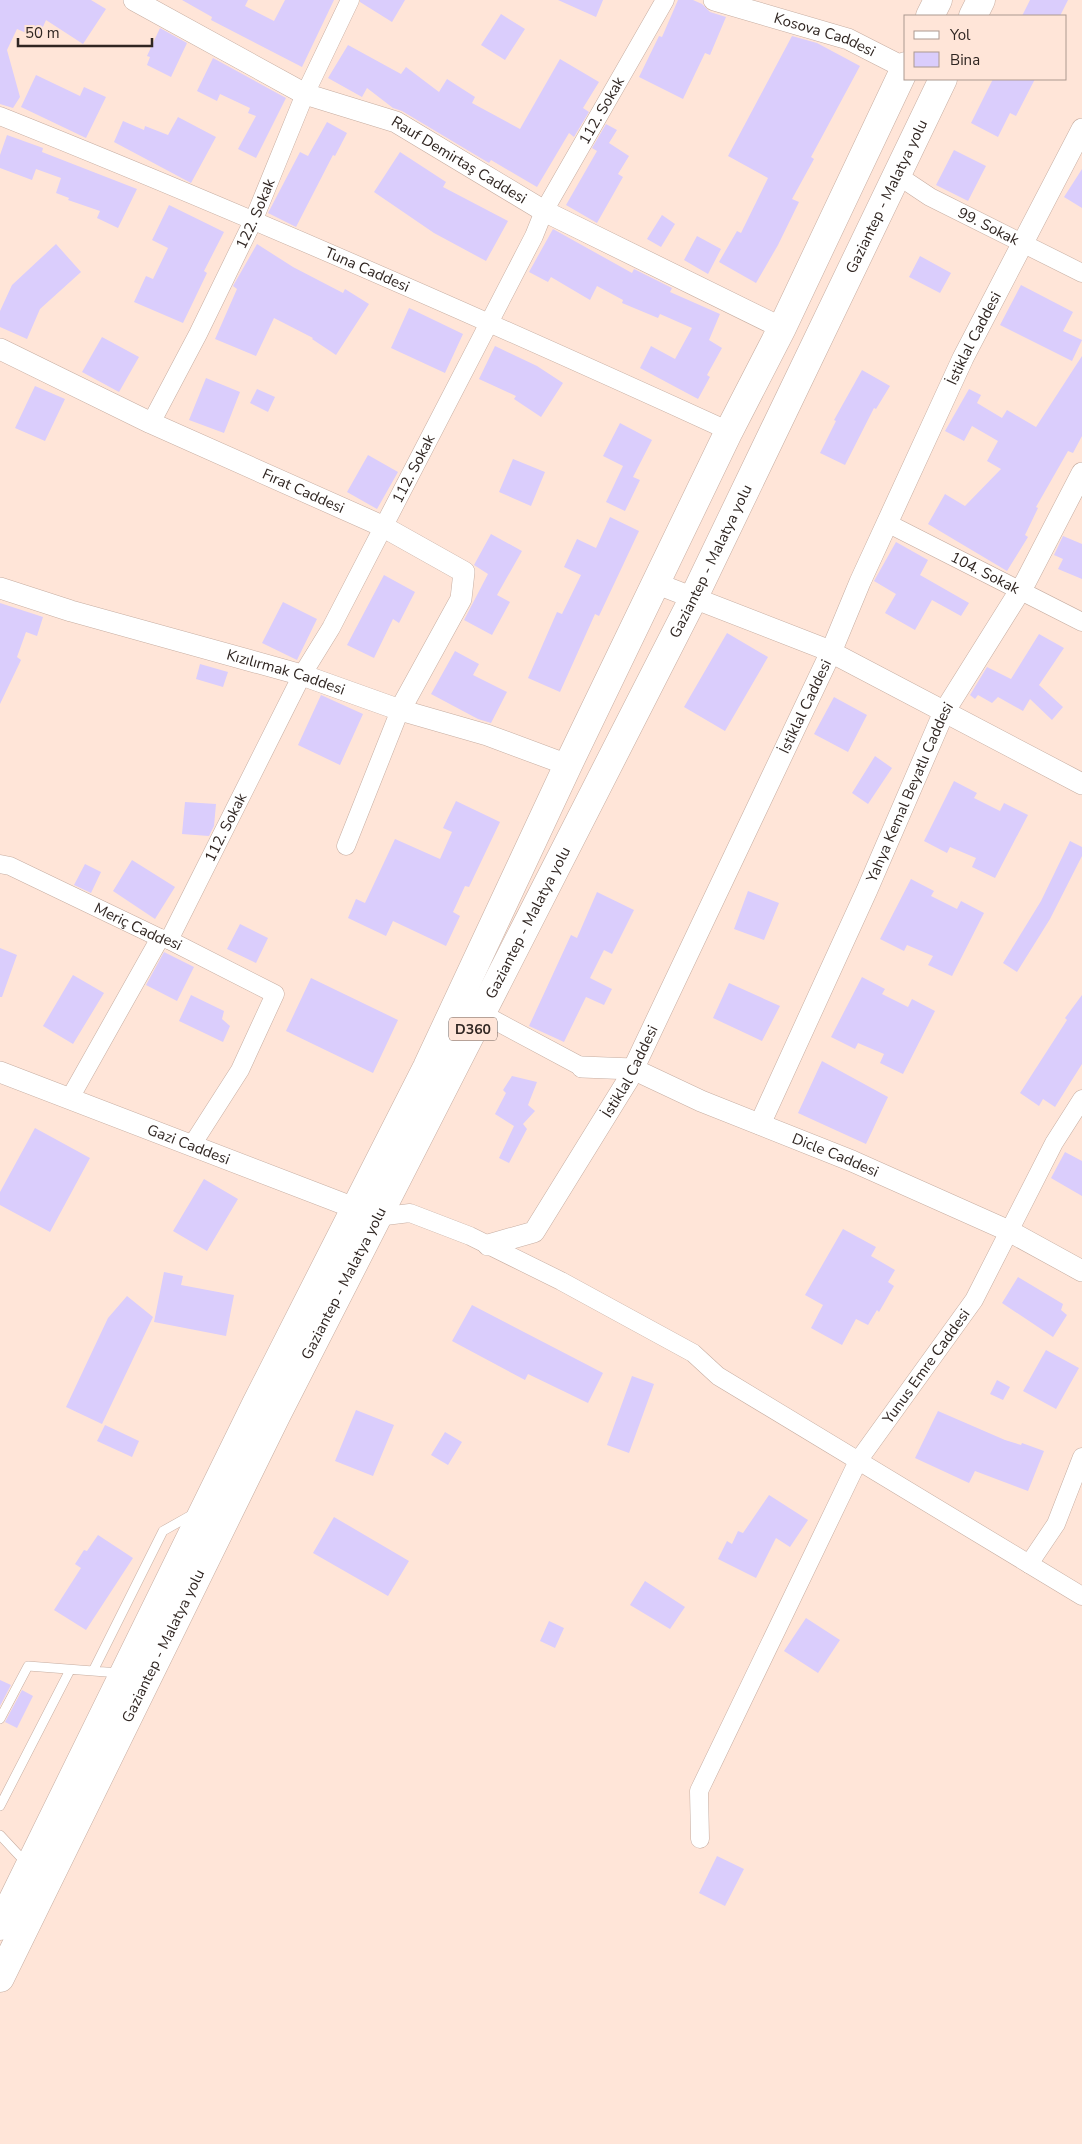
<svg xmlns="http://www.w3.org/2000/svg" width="1082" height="2144" viewBox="0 0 1082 2144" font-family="'Nunito Sans',sans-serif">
	<rect width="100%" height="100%" fill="#ffe5d8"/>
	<path fill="#dacdfc" d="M 0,0 L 91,0 L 106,9 L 83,44 L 46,20 L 38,38 L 17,29 L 7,50 L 20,97 L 13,108 L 0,104 Z
		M 182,0 L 248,0 L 245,6 L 274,21 L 285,0 L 334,0 L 302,67 L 211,20 L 212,17 Z
		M 360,0 L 405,0 L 392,22 L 360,2 Z
		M 558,0 L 603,0 L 596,17 Z
		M 678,0 L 693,0 L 702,4 L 710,12 L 726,17 L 710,55 L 705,53 L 683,99 L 639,77 L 659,36 L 662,37 Z
		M 1030,0 L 1068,0 L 1060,16 L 1022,16 Z
		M 501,14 L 525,29 L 505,60 L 481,45 Z
		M 160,28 L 187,43 L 171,77 L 147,65 L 150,57 L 147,56 Z
		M 792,36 L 817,43 L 860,66 L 811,157 L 814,159 L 792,199 L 799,202 L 778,245 L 756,283 L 719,262 L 737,231 L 741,233 L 768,178 L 728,156 Z
		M 348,45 L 401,74 L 406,67 L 439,92 L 447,79 L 475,97 L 472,103 L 520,129 L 560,59 L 599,82 L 583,108 L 589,112 L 574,137 L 569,133 L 537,187 L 491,160 L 489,163 L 402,111 L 393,108 L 367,88 L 362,97 L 328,78 Z
		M 213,58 L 286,98 L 256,158 L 238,149 L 256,116 L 248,113 L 250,108 L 220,94 L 217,101 L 197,91 Z
		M 36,75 L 80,96 L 84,87 L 106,97 L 86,138 L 21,107 Z
		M 993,79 L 1035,79 L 1016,116 L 1010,113 L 998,137 L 971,123 Z
		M 178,117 L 216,137 L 191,183 L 114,142 L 123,121 L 144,130 L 145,126 L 168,135 Z
		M 327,122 L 347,133 L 335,156 L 333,155 L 296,227 L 268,213 L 300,152 L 308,156 Z
		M 606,124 L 617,130 L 609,143 L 629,156 L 618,174 L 623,177 L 597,223 L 566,205 L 597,151 L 592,148 Z
		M 7,135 L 43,148 L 42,152 L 137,189 L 118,228 L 97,218 L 100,211 L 68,200 L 69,198 L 56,193 L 61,178 L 36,169 L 32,180 L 0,168 L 0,155 Z
		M 954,150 L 986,166 L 968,201 L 936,185 Z
		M 400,152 L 446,182 L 443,187 L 508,221 L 486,261 L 434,233 L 374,192 Z
		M 1082,169 L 1082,208 L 1064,197 Z
		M 169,205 L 224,232 L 204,271 L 207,273 L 183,323 L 134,302 L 146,276 L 153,279 L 168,248 L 152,240 Z
		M 662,215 L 675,224 L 661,247 L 647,239 Z
		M 553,229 L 632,273 L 634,269 L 672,288 L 670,292 L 720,314 L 709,340 L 722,348 L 707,375 L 710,377 L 698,399 L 640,368 L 651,346 L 675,359 L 692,328 L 660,314 L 658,318 L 622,303 L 623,300 L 597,286 L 590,300 L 551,277 L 548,282 L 529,272 Z
		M 697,236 L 721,249 L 708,274 L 684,260 Z
		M 56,244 L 81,272 L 40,309 L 27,339 L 0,327 L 0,311 L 12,285 Z
		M 257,244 L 293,267 L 343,293 L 345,289 L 369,304 L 336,355 L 312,339 L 313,338 L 274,318 L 256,356 L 215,339 L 237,289 L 233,286 Z
		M 920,256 L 951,273 L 940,293 L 909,277 Z
		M 1021,285 L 1073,312 L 1063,331 L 1082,340 L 1072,361 L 1000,325 Z
		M 409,308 L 463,334 L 445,373 L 391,348 Z
		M 102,337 L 139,357 L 119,392 L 82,372 Z
		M 495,346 L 537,366 L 563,383 L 541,417 L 514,399 L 516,396 L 479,379 Z
		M 1082,356 L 1082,436 L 1073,453 L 1068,451 L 1036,507 L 1038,508 L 1025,535 L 1028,537 L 1007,571 L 928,524 L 945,494 L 965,506 L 1001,469 L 987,461 L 998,441 L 972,426 L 964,441 L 945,431 L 969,389 L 981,395 L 977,403 L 1002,418 L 1007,410 L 1036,427 Z
		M 862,370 L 890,386 L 876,409 L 874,408 L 845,465 L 820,453 L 836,421 L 834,420 Z
		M 206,378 L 240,392 L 224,433 L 189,420 Z
		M 35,386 L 65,399 L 45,441 L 15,428 Z
		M 257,389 L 275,397 L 268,412 L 250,403 Z
		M 620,423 L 652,440 L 633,477 L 640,480 L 625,511 L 606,502 L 623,466 L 603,456 Z
		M 368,455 L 398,472 L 377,509 L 347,492 Z
		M 513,459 L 545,472 L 531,506 L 499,492 Z
		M 610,517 L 639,531 L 599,616 L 595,614 L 560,692 L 528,678 L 557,612 L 562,614 L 581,575 L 564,567 L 577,539 L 596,548 Z
		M 491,534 L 522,551 L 497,595 L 510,602 L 492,635 L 464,620 L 488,574 L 474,565 Z
		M 1063,536 L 1082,544 L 1082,579 L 1058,569 L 1063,559 L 1054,555 Z
		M 896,542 L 928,560 L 920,575 L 969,603 L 961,616 L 932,600 L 915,630 L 885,613 L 896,594 L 874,581 Z
		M 384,575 L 415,592 L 399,623 L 393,619 L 374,658 L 347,645 Z
		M 283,602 L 317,619 L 297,660 L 262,643 Z
		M 0,603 L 43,617 L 37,636 L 26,632 L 17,657 L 21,660 L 0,704 Z
		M 727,633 L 768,657 L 725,731 L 684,707 Z
		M 1039,634 L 1064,648 L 1039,685 L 1063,707 L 1052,720 L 1030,699 L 1023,711 L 998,697 L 992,703 L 978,695 L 975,699 L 970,695 L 987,667 L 1011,679 Z
		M 455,651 L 479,664 L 473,675 L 507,692 L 491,723 L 478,719 L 431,694 Z
		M 200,664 L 228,672 L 223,687 L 196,679 Z
		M 321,695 L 363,714 L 340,765 L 298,745 Z
		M 834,697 L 867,715 L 848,752 L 814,734 Z
		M 875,756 L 892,768 L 868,804 L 852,793 Z
		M 954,781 L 977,793 L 974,798 L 1000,811 L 1004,803 L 1028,815 L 995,878 L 972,867 L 976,858 L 950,847 L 947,853 L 924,841 Z
		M 456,801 L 500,822 L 469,887 L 465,886 L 453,912 L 460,916 L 446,946 L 393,921 L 386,936 L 348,918 L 356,899 L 365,903 L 395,839 L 440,859 L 452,832 L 443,828 Z
		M 185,802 L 216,804 L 214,826 L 209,836 L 182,834 Z
		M 1070,841 L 1082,847 L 1082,856 L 1050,919 L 1017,972 L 1003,963 L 1041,901 Z
		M 132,860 L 175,887 L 155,919 L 113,891 Z
		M 85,864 L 101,872 L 91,893 L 74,885 Z
		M 911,879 L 934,891 L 931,896 L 957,909 L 961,901 L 984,913 L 952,976 L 928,965 L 933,956 L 907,945 L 904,951 L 880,939 Z
		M 748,891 L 779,903 L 764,940 L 734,929 Z
		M 597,892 L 634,910 L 612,954 L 604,950 L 590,978 L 612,989 L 604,1005 L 586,997 L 564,1042 L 529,1026 L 571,935 L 577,938 Z
		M 240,924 L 268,938 L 256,963 L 227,949 Z
		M 0,948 L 17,955 L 2,997 L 0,997 Z
		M 164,952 L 194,967 L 177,1001 L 146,985 Z
		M 73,975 L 104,993 L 73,1044 L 43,1026 Z
		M 862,977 L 885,989 L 882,994 L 908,1007 L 912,999 L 935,1011 L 903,1074 L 880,1063 L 884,1054 L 858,1043 L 855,1049 L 831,1037 Z
		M 311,978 L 398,1020 L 373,1073 L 286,1031 Z
		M 729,983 L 780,1006 L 762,1041 L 713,1018 Z
		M 191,995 L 224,1011 L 222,1019 L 230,1026 L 223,1042 L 179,1021 Z
		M 1082,995 L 1082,1064 L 1055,1107 L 1043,1099 L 1039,1106 L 1020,1093 L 1067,1020 L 1065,1018 Z
		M 822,1061 L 888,1097 L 866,1144 L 798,1113 Z
		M 512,1076 L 537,1082 L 528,1105 L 535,1111 L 523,1124 L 527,1129 L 509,1163 L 499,1158 L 514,1126 L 495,1114 L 506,1093 L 503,1090 Z
		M 35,1128 L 90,1158 L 50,1232 L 0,1205 L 0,1192 Z
		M 1065,1152 L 1082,1161 L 1082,1196 L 1051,1178 Z
		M 204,1179 L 238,1199 L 207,1251 L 173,1231 Z
		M 843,1229 L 876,1247 L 871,1256 L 895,1270 L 888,1282 L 894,1286 L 879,1312 L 877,1310 L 868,1325 L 856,1319 L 842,1345 L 811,1328 L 823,1305 L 805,1295 Z
		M 164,1272 L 183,1276 L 181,1285 L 234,1295 L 226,1336 L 154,1322 Z
		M 1018,1277 L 1063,1304 L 1061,1310 L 1067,1315 L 1053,1337 L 1002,1303 Z
		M 127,1296 L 153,1317 L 102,1424 L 66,1407 L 108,1318 Z
		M 472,1305 L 603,1373 L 588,1403 L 528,1374 L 525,1380 L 452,1341 Z
		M 1046,1350 L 1079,1368 L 1056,1409 L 1023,1391 Z
		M 632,1376 L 654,1384 L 629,1453 L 607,1445 Z
		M 997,1380 L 1010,1387 L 1003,1400 L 990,1394 Z
		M 356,1410 L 394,1425 L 373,1476 L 335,1461 Z
		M 938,1411 L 1005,1440 L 1021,1445 L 1022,1443 L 1044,1451 L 1028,1491 L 975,1471 L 969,1483 L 915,1458 Z
		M 105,1425 L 139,1441 L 132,1457 L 97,1441 Z
		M 445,1432 L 462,1442 L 448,1465 L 431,1455 Z
		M 769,1495 L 808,1520 L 790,1547 L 776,1538 L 756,1578 L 718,1559 L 727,1541 L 732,1544 L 738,1531 L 743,1533 Z
		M 334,1517 L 409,1561 L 388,1596 L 313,1553 Z
		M 98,1535 L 133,1558 L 86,1630 L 54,1610 L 81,1568 L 75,1564 L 84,1550 L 87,1551 Z
		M 645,1581 L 685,1607 L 670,1629 L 630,1605 Z
		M 806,1618 L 840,1640 L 818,1673 L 784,1651 Z
		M 549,1621 L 564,1628 L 555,1648 L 540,1641 Z
		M 0,1680 L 11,1685 L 0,1706 Z
		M 22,1690 L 33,1696 L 17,1728 L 5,1722 Z
		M 717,1856 L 744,1869 L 725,1906 L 699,1893 Z"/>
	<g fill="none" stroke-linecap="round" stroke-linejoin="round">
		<g stroke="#c6ada1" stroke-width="10">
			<path id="service" d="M 93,1671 L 163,1531 L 195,1513
				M 0,1719 L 28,1666 L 119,1673
				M 0,1806 L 70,1670
				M 0,1835 L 27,1864"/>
		</g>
		<g stroke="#c6ada1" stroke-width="19">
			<g id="minor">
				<path id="s1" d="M 0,116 C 246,214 488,321 729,431"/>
				<path id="s2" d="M 897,175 L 930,197 L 1082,273"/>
				<path id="s3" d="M 151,423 L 198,334 L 254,219 L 305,94 L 350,0"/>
				<path id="s4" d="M 887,523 L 1082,622"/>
				<path d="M 346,846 L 400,710"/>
				<path id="s5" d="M 0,864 L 10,866 L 160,938 L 169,940 L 275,994 L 240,1070 L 192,1145"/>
				<path id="s6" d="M 169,940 L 302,675 L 331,628 L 534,236 L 544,211 L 665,0"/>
				<path d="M 481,1013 L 582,1067"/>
				<path d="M 70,1098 L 160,938"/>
				<path d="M 377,1217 L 410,1213 L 470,1236 L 561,1281 L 693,1353 L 718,1376 L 1029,1564 L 1056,1524 L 1082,1457"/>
				<path d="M 1029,1564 L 1082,1596"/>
				<path id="s7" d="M 700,1839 L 699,1791 L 858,1461 L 974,1300 L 1054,1143 L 1082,1099"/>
			</g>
		</g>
		<g stroke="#c6ada1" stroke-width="22">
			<g id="tertiary">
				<path id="s8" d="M 134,0 L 305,94 L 396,122 L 544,211 L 782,328"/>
				<path id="s9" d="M 714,0 L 848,39 L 905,68"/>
				<path id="s10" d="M 0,349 L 151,423 L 382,526 L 464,572 L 461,599 L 400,710"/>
				<path d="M 655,583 L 825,649 L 1082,784"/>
				<path id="s11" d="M 0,588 L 71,611 L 302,675 L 400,710 L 487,735 L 568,765"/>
				<path id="s12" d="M 582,1067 L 633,1069 L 701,1101 L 852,1161 L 1009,1231 L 1082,1271"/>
				<path id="s13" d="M 0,1072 L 370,1214"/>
				<path id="s14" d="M 760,1124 L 867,890 L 944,712 L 1026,581 L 1082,473"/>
				<path id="s15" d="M 488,1245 L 534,1232 L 628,1080 L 831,652 L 860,582 L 963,358 L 1082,129"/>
			</g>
		</g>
		<g stroke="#c6ada1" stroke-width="29">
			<g id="trunk">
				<path d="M 930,16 L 938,0"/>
				<path d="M 973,16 L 981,0"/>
				<path d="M 0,1926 L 256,1404 L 427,1067 L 568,765 L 729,431 L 782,328 L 906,66"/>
				<path id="s16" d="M 0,1978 L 277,1414 L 693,599 L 943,79"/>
			</g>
		</g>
		<use href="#service" stroke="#fff" stroke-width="9"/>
		<use href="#minor" stroke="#fff" stroke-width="18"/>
		<use href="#tertiary" stroke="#fff" stroke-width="21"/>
		<use href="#trunk" stroke="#fff" stroke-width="28"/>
	</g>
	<g text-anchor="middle" stroke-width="4" stroke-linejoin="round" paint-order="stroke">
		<rect fill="#ffe5d8" stroke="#6e5f59" stroke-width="1" x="449" y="1017.5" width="48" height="23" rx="4"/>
		<g font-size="14" font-weight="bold" fill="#302622">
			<text x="473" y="1034">D360</text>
		</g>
		<g font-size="15" fill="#302622" stroke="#ffe5d8">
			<text dy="5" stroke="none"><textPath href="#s9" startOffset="116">Kosova Caddesi</textPath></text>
			<text dy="5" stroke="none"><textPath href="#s6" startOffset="936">112. Sokak</textPath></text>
			<text dy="5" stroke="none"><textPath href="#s8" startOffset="364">Rauf Demirtaş Caddesi</textPath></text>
			<text dy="5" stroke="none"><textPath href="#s16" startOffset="1990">Gaziantep - Malatya yolu</textPath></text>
			<text dy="5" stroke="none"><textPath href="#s3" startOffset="234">122. Sokak</textPath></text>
			<text dy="5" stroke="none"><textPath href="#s2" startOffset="105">99. Sokak</textPath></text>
			<text dy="5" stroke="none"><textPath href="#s1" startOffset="398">Tuna Caddesi</textPath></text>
			<text dy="5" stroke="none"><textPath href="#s15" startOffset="1045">İstiklal Caddesi</textPath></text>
			<text dy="5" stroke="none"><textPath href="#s6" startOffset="531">112. Sokak</textPath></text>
			<text dy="5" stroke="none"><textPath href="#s10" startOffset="335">Fırat Caddesi</textPath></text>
			<text dy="5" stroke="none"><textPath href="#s16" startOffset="1585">Gaziantep - Malatya yolu</textPath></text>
			<text dy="5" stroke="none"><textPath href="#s4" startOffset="110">104. Sokak</textPath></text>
			<text dy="5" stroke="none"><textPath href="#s11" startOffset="298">Kızılırmak Caddesi</textPath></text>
			<text dy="5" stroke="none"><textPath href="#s15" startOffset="640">İstiklal Caddesi</textPath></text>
			<text dy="5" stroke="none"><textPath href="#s14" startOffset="364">Yahya Kemal Beyatlı Caddesi</textPath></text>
			<text dy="5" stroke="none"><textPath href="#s6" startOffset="126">112. Sokak</textPath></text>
			<text dy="5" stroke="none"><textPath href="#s16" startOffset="1180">Gaziantep - Malatya yolu</textPath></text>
			<text dy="5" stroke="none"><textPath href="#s5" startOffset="152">Meriç Caddesi</textPath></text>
			<text dy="5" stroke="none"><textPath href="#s15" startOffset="235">İstiklal Caddesi</textPath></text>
			<text dy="5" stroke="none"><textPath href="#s13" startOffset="202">Gazi Caddesi</textPath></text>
			<text dy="5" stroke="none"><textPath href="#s12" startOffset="271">Dicle Caddesi</textPath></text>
			<text dy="5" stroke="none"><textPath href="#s16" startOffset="775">Gaziantep - Malatya yolu</textPath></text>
			<text dy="5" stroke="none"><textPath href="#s7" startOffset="531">Yunus Emre Caddesi</textPath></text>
			<text dy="5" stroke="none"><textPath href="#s16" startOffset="370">Gaziantep - Malatya yolu</textPath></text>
		</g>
	</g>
	<rect x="904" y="15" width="162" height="65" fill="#ffe5d8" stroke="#ac998f"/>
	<rect x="914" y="31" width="25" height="8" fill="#ffffff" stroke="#ac998f"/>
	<text x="950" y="40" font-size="15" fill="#302622">Yol</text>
	<rect x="914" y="52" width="25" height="15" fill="#dacdfc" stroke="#ac998f"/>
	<text x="950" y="65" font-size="15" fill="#302622">Bina</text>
	<path d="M18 38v8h134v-8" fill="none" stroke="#302622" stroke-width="2.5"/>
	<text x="25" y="38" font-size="15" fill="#302622" stroke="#ffe5d8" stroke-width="4" paint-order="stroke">50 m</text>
</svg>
